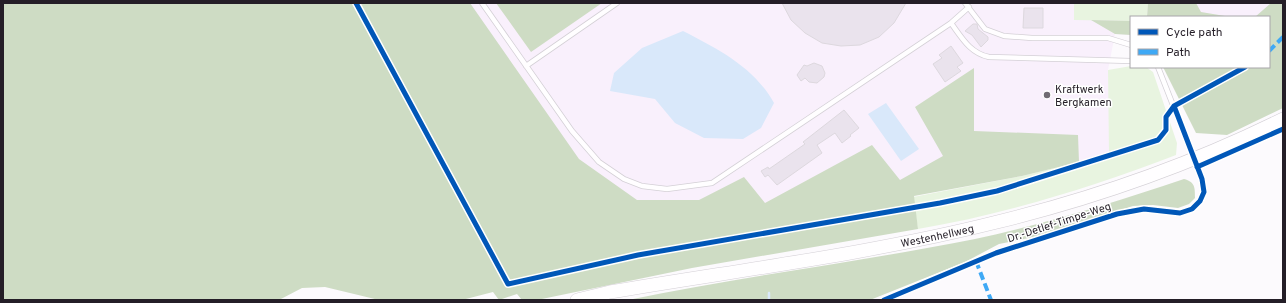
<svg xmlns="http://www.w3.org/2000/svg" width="1286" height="303" viewBox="0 0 1286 303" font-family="Overpass,sans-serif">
	<rect width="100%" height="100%" fill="#fcfafd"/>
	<path fill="#f9f0fc" d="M 358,3 L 1283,3 L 1283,8 L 1268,17 L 1131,17 L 1131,35 L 1115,34 L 1108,70 L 1110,154 L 1022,176 L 630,245 Z"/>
	<path fill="#e8f4e0" d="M 1074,3 L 1148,3 L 1147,17 L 1131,17 L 1131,21 L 1074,20 Z
		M 1131,66 L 1146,67 L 1153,72 L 1177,143 L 1176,155 C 1092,187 1007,214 918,229 L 913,197 L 1022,176 L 1109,154 L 1108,70 Z"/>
	<path fill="#cedcc4" d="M 3,3 L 470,3 L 579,159 L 637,200 L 699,200 L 744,177 L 765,203 L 872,145 L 900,180 L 943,156 L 915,107 L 974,68 L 974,131 L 1078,135 L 1079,162 L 1022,176 L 914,196 L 918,229 L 692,268 L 537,300 L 522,300 L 517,294 L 499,300 L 493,292 L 462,300 L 379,300 L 325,287 L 302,288 L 279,300 L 3,300 Z
		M 496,3 L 602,3 L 531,52 Z
		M 1148,3 L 1196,3 L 1201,12 L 1231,17 L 1147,17 Z
		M 1271,3 L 1283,3 L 1283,108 L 1227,135 L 1196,133 L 1163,67 L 1269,67 L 1269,17 L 1255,17 Z
		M 1091,20 L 1131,21 L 1131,35 L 1115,34 Z
		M 1184,179 C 1195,182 1195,187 1195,198 L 1189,204 L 1178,208 L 1153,205 L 1133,206 L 1034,237 L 999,244 L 965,262 L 870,300 L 628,300 C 743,276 860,262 975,239 C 1046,224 1115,202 1184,179 Z"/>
	<path fill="#d9e8fa" d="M 683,31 C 718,49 754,67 774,103 L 761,128 L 743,139 L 704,138 L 675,123 L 655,99 L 610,91 L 614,73 L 642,48 Z
		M 886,103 L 919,149 L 901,161 L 868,114 Z"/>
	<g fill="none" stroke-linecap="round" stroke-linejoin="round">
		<path stroke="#d9e8fa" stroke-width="2.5" d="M 769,300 L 769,293"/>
	</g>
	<path fill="#eae3ed" stroke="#ddd8de" d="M 782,3 L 906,3 L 894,23 L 879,37 L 860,45 L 841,46 L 822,43 L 805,33 L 791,20 Z
		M 1024,8 L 1043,8 L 1043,28 L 1023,28 Z
		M 973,24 L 977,24 L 978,29 L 988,37 L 988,40 L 981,47 L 972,35 L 965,31 Z
		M 951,46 L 963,63 L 957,67 L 961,71 L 945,82 L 933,64 L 942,58 L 939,55 Z
		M 814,63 L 822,66 L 825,73 L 824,77 L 817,83 L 809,82 L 805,78 L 801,81 L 797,75 L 804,65 L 807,66 Z
		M 844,110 L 859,128 L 850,135 L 851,136 L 842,143 L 835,133 L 817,145 L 822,153 L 777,185 L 768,175 L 765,177 L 761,171 L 768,167 L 769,169 L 805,144 L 803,142 Z"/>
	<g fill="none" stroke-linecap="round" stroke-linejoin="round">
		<g stroke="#d4d0d6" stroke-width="6">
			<path id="service" d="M 482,3 L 572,131 L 599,162 L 624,179 L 642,186 L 667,189 L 712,183 L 951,23
				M 965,3 L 985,29 L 1004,36 L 1032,38 L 1108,38 L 1131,45
				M 969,7 L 951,23 C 962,38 970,53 989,57 L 1131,61
				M 526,66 L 617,3
				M 884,300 L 996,253 L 1117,214 L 1144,209 L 1180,213 L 1192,209 L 1200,201 L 1204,192 L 1202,179 L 1158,67"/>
		</g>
		<g stroke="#d4d0d6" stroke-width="14">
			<g id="secondary">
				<path id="s1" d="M 577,300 L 610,292 C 739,270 870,254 997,222 C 1095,198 1192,164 1283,119"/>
			</g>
		</g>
		<use href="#service" stroke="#fffeff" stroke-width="4.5"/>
		<use href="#secondary" stroke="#fffeff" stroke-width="13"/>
		<path stroke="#3fa9f5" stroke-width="4" stroke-dasharray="8 4" stroke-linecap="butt" d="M 1269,51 L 1283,37
			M 976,261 L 991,300"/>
		<g stroke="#fff" stroke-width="8">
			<path id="cycleway" d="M 356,3 L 508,284 L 638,255 L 940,203 L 997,191 L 1158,140 L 1166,130 L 1166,117 L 1174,106 L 1245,67
				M 1197,167 L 1283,129
				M 884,300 L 996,253 L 1117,214 L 1144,209 L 1180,213 L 1192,209 L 1200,201 L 1204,192 L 1202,179 L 1174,106"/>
		</g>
		<use href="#cycleway" stroke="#0057b8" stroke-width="5"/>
	</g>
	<circle fill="#706b72" stroke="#fff" stroke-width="1.5" cx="1047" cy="95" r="4"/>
	<g text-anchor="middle" stroke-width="3" stroke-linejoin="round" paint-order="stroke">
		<g font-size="11" fill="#241e27" stroke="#fff" text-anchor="start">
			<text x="1055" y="93">Kraftwerk<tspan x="1055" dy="13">Bergkamen</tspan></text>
		</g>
		<g font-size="11" fill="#241e27" stroke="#fff">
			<text transform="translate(1059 222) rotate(-18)" y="4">Dr.-Detlef-Timpe-Weg</text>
			<text dy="4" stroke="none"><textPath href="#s1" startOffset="366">Westenhellweg</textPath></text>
		</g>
	</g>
	<rect width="1286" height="303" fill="none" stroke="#241e27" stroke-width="8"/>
	<rect x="1130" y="16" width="140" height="52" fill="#ffffff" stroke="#a7a5a9"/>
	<rect x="1138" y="29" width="20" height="6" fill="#0057b8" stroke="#a7a5a9"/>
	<text x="1166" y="36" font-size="12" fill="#241e27">Cycle path</text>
	<rect x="1138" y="49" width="20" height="6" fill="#3fa9f5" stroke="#a7a5a9"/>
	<text x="1166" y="56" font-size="12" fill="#241e27">Path</text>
</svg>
